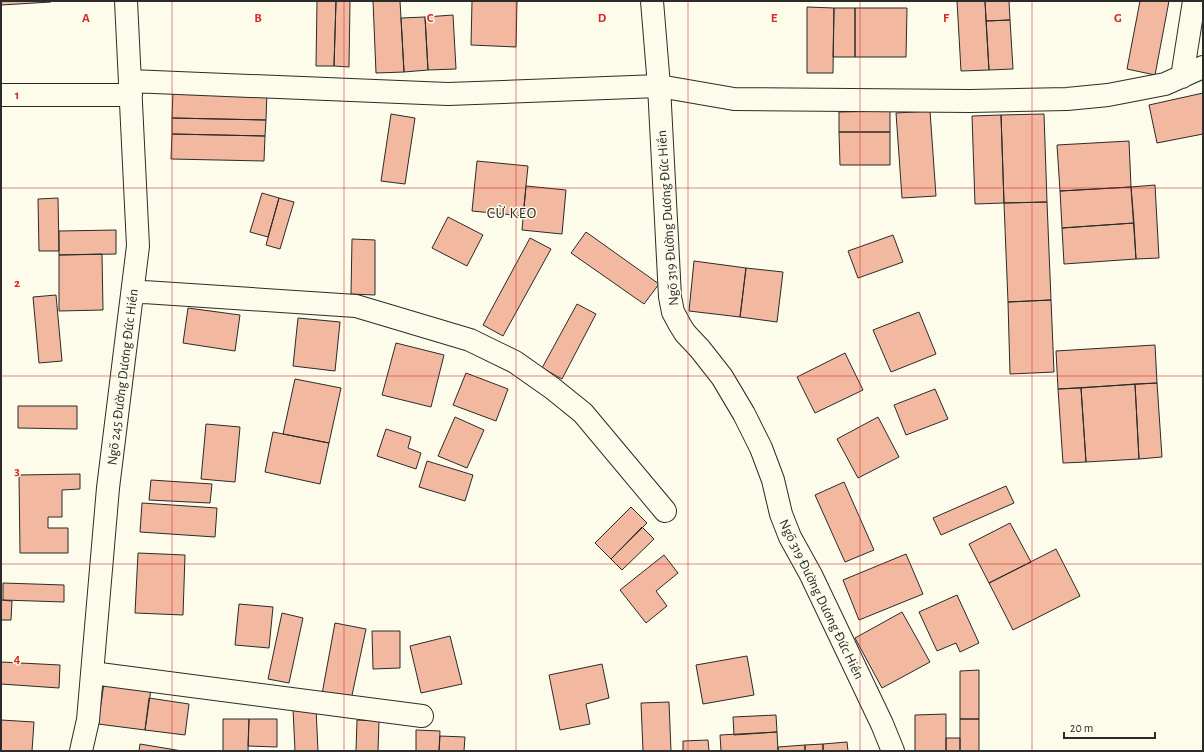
<svg xmlns="http://www.w3.org/2000/svg" width="1204" height="752" viewBox="0 0 1204 752" font-family="'Alegreya Sans',sans-serif">
	<rect width="100%" height="100%" fill="#fdfbea"/>
	<path fill="#f2b8a0" stroke="#2b2b2b" d="M 1,1 L 51,1 L 51,2 L 1,5 Z
		M 317,1 L 336,1 L 334,66 L 316,66 Z
		M 336,1 L 350,1 L 349,67 L 334,66 Z
		M 373,1 L 400,1 L 404,72 L 376,73 Z
		M 472,1 L 517,1 L 516,47 L 471,45 Z
		M 957,1 L 985,1 L 989,70 L 961,71 Z
		M 985,1 L 1009,1 L 1010,20 L 986,21 Z
		M 1140,1 L 1169,1 L 1155,75 L 1127,69 Z
		M 807,7 L 834,8 L 833,73 L 807,73 Z
		M 834,8 L 855,8 L 855,57 L 833,57 Z
		M 855,8 L 907,8 L 906,57 L 855,57 Z
		M 453,15 L 456,69 L 428,70 L 425,17 Z
		M 425,17 L 428,70 L 404,72 L 401,18 Z
		M 1010,20 L 1013,69 L 989,70 L 986,21 Z
		M 173,90 L 267,92 L 266,120 L 172,118 Z
		M 1203,93 L 1203,134 L 1157,143 L 1149,105 Z
		M 890,111 L 890,132 L 839,132 L 839,112 Z
		M 930,111 L 936,196 L 902,198 L 896,113 Z
		M 391,114 L 415,118 L 405,184 L 381,181 Z
		M 1044,114 L 1047,202 L 1004,203 L 1001,115 Z
		M 1001,115 L 1004,203 L 975,204 L 972,116 Z
		M 172,118 L 266,120 L 265,136 L 172,134 Z
		M 839,132 L 890,132 L 890,165 L 840,165 Z
		M 172,134 L 265,136 L 264,161 L 171,159 Z
		M 1129,141 L 1131,187 L 1060,191 L 1057,145 Z
		M 477,161 L 528,166 L 523,216 L 472,211 Z
		M 1155,185 L 1159,258 L 1136,259 L 1131,187 Z
		M 526,186 L 566,190 L 562,234 L 522,230 Z
		M 1131,187 L 1134,223 L 1062,228 L 1060,191 Z
		M 262,193 L 279,198 L 268,237 L 250,232 Z
		M 58,198 L 59,251 L 39,251 L 38,199 Z
		M 279,198 L 294,202 L 280,249 L 266,245 Z
		M 1047,202 L 1051,300 L 1008,302 L 1004,203 Z
		M 448,217 L 483,235 L 467,266 L 432,248 Z
		M 1134,223 L 1136,259 L 1064,264 L 1062,228 Z
		M 116,230 L 116,254 L 59,255 L 59,231 Z
		M 586,232 L 659,284 L 644,304 L 571,253 Z
		M 893,235 L 903,262 L 858,278 L 848,251 Z
		M 530,238 L 551,249 L 503,336 L 483,325 Z
		M 352,239 L 375,240 L 375,295 L 351,294 Z
		M 102,254 L 103,310 L 59,311 L 59,255 Z
		M 694,261 L 746,268 L 740,317 L 689,311 Z
		M 746,268 L 783,272 L 777,322 L 740,317 Z
		M 56,295 L 62,361 L 39,363 L 33,297 Z
		M 1051,300 L 1054,372 L 1010,374 L 1008,302 Z
		M 577,304 L 596,314 L 562,379 L 542,368 Z
		M 188,308 L 240,315 L 235,351 L 183,343 Z
		M 919,312 L 936,354 L 891,372 L 873,330 Z
		M 298,318 L 340,322 L 335,371 L 293,366 Z
		M 396,343 L 444,355 L 431,407 L 382,395 Z
		M 1155,345 L 1157,383 L 1058,389 L 1056,351 Z
		M 845,353 L 863,390 L 815,413 L 797,377 Z
		M 466,373 L 508,389 L 496,421 L 453,405 Z
		M 295,379 L 341,388 L 329,443 L 283,434 Z
		M 1157,383 L 1162,457 L 1139,459 L 1135,384 Z
		M 1135,384 L 1139,459 L 1086,462 L 1081,388 Z
		M 1081,388 L 1086,462 L 1063,463 L 1058,389 Z
		M 935,389 L 948,419 L 906,435 L 894,405 Z
		M 18,406 L 77,406 L 77,429 L 18,428 Z
		M 455,417 L 484,430 L 467,468 L 438,456 Z
		M 878,417 L 899,457 L 858,478 L 837,439 Z
		M 206,424 L 240,427 L 235,482 L 201,479 Z
		M 386,429 L 411,437 L 408,448 L 421,453 L 416,469 L 377,456 Z
		M 273,432 L 329,443 L 320,484 L 265,472 Z
		M 427,461 L 473,475 L 465,501 L 419,487 Z
		M 80,474 L 80,489 L 62,490 L 62,517 L 48,517 L 48,528 L 68,528 L 68,553 L 20,553 L 19,475 Z
		M 151,480 L 212,484 L 210,503 L 149,500 Z
		M 844,482 L 874,550 L 845,562 L 815,495 Z
		M 1006,486 L 1014,503 L 941,535 L 933,518 Z
		M 142,503 L 217,508 L 215,537 L 140,532 Z
		M 631,507 L 647,523 L 611,559 L 595,543 Z
		M 1010,523 L 1031,562 L 989,583 L 969,544 Z
		M 642,527 L 654,539 L 622,570 L 611,559 Z
		M 1056,549 L 1080,596 L 1013,630 L 989,583 Z
		M 138,553 L 185,555 L 183,615 L 135,613 Z
		M 906,554 L 923,594 L 859,620 L 843,580 Z
		M 664,555 L 678,573 L 656,591 L 667,606 L 646,623 L 620,590 Z
		M 3,583 L 64,585 L 64,602 L 3,600 Z
		M 957,595 L 979,643 L 960,652 L 956,643 L 937,651 L 919,612 Z
		M 1,600 L 12,601 L 11,620 L 1,620 Z
		M 239,604 L 273,607 L 269,648 L 235,645 Z
		M 902,612 L 930,662 L 882,688 L 855,638 Z
		M 282,613 L 303,618 L 289,683 L 268,679 Z
		M 335,623 L 366,629 L 351,700 L 322,694 Z
		M 372,631 L 400,631 L 400,668 L 373,669 Z
		M 450,636 L 462,684 L 421,693 L 410,646 Z
		M 747,656 L 754,695 L 703,704 L 696,665 Z
		M 1,662 L 60,665 L 59,688 L 1,684 Z
		M 602,664 L 609,698 L 586,704 L 590,724 L 560,730 L 549,675 Z
		M 979,670 L 979,719 L 960,719 L 960,671 Z
		M 104,683 L 151,689 L 145,730 L 98,724 Z
		M 149,698 L 189,704 L 185,735 L 145,730 Z
		M 669,702 L 671,751 L 643,751 L 641,703 Z
		M 316,708 L 318,751 L 295,751 L 293,709 Z
		M 946,714 L 946,751 L 915,751 L 915,715 Z
		M 776,715 L 777,732 L 734,735 L 733,717 Z
		M 223,719 L 249,719 L 248,751 L 223,751 Z
		M 249,719 L 277,719 L 277,747 L 248,746 Z
		M 960,719 L 979,719 L 979,751 L 960,751 Z
		M 1,720 L 34,722 L 32,751 L 1,751 Z
		M 357,720 L 379,721 L 378,751 L 356,751 Z
		M 416,730 L 440,731 L 439,751 L 416,751 Z
		M 777,732 L 778,751 L 721,751 L 720,735 Z
		M 440,736 L 465,737 L 464,751 L 439,751 Z
		M 946,738 L 960,738 L 960,751 L 946,751 Z
		M 708,740 L 709,751 L 683,751 L 683,741 Z
		M 847,742 L 848,751 L 823,751 L 823,744 Z
		M 140,744 L 182,751 L 139,751 Z
		M 823,744 L 823,751 L 805,751 L 805,745 Z
		M 805,745 L 805,751 L 778,751 L 778,747 Z"/>
	<g fill="none" stroke-linecap="round" stroke-linejoin="round">
		<g stroke="#2b2b2b" stroke-width="24">
			<path id="street" d="M 652,1 L 659,86 L 670,297 L 673,312 L 680,325 L 685,333 L 700,349 L 722,377 L 744,414 L 761,448 L 773,480 L 781,514 L 790,537 L 811,575 L 882,724 L 893,751
				M 1182,77 L 1194,1
				M 130,81 L 448,94 L 659,86 L 734,99 L 970,101 L 1067,99 L 1108,95 L 1165,84 L 1203,67
				M 1,95 L 131,95
				M 132,294 L 144,292 L 356,306 L 470,340 L 515,362 L 552,388 L 583,413 L 665,511
				M 92,673 L 422,716
				M 81,751 L 88,720 L 108,488 L 138,246 L 126,1"/>
		</g>
		<use href="#street" stroke="#fdfbea" stroke-width="22"/>
	</g>
	<path fill="none" stroke="#d62828" stroke-width="1" stroke-opacity="0.55" d="M 172,1 L 172,751M 344,1 L 344,751M 516,1 L 516,751M 688,1 L 688,751M 860,1 L 860,751M 1032,1 L 1032,751M 1,188 L 1203,188M 1,376 L 1203,376M 1,564 L 1203,564"/>
	<g text-anchor="middle" stroke-width="3" stroke-linejoin="round" paint-order="stroke">
		<g font-size="14" fill="#2b2b2b" stroke="#fdfbea">
			<text transform="translate(667 218) rotate(-94)" y="5">Ngõ 319 Đường Dương Đức Hiền</text>
			<text transform="translate(122 377) rotate(-83)" y="5">Ngõ 245 Đường Dương Đức Hiền</text>
			<text transform="translate(822 599) rotate(64)" y="5">Ngõ 319 Đường Dương Đức Hiền</text>
		</g>
		<g font-size="15" letter-spacing="1" fill="#2b2b2b" stroke="#fdfbea">
			<text x="512" y="218">CỪ KEO</text>
		</g>
	</g>
	<g font-size="13" text-anchor="middle" font-weight="bold" fill="#d62828" stroke="#fdfbea" stroke-width="3" stroke-linejoin="round" paint-order="stroke">
		<text x="86" y="22">A</text>
		<text x="258" y="22">B</text>
		<text x="430" y="22">C</text>
		<text x="602" y="22">D</text>
		<text x="774" y="22">E</text>
		<text x="946" y="22">F</text>
		<text x="1118" y="22">G</text>
		<text x="17" y="99">1</text>
		<text x="17" y="287">2</text>
		<text x="17" y="475">3</text>
		<text x="17" y="663">4</text>
	</g>
	<rect width="1204" height="752" fill="none" stroke="#2b2b2b" stroke-width="4"/>
	<path d="M1064 732v6h91v-6" fill="none" stroke="#2b2b2b" stroke-width="2"/>
	<text x="1070" y="732" font-size="12" fill="#2b2b2b" stroke="#fdfbea" stroke-width="3" paint-order="stroke">20 m</text>
</svg>
